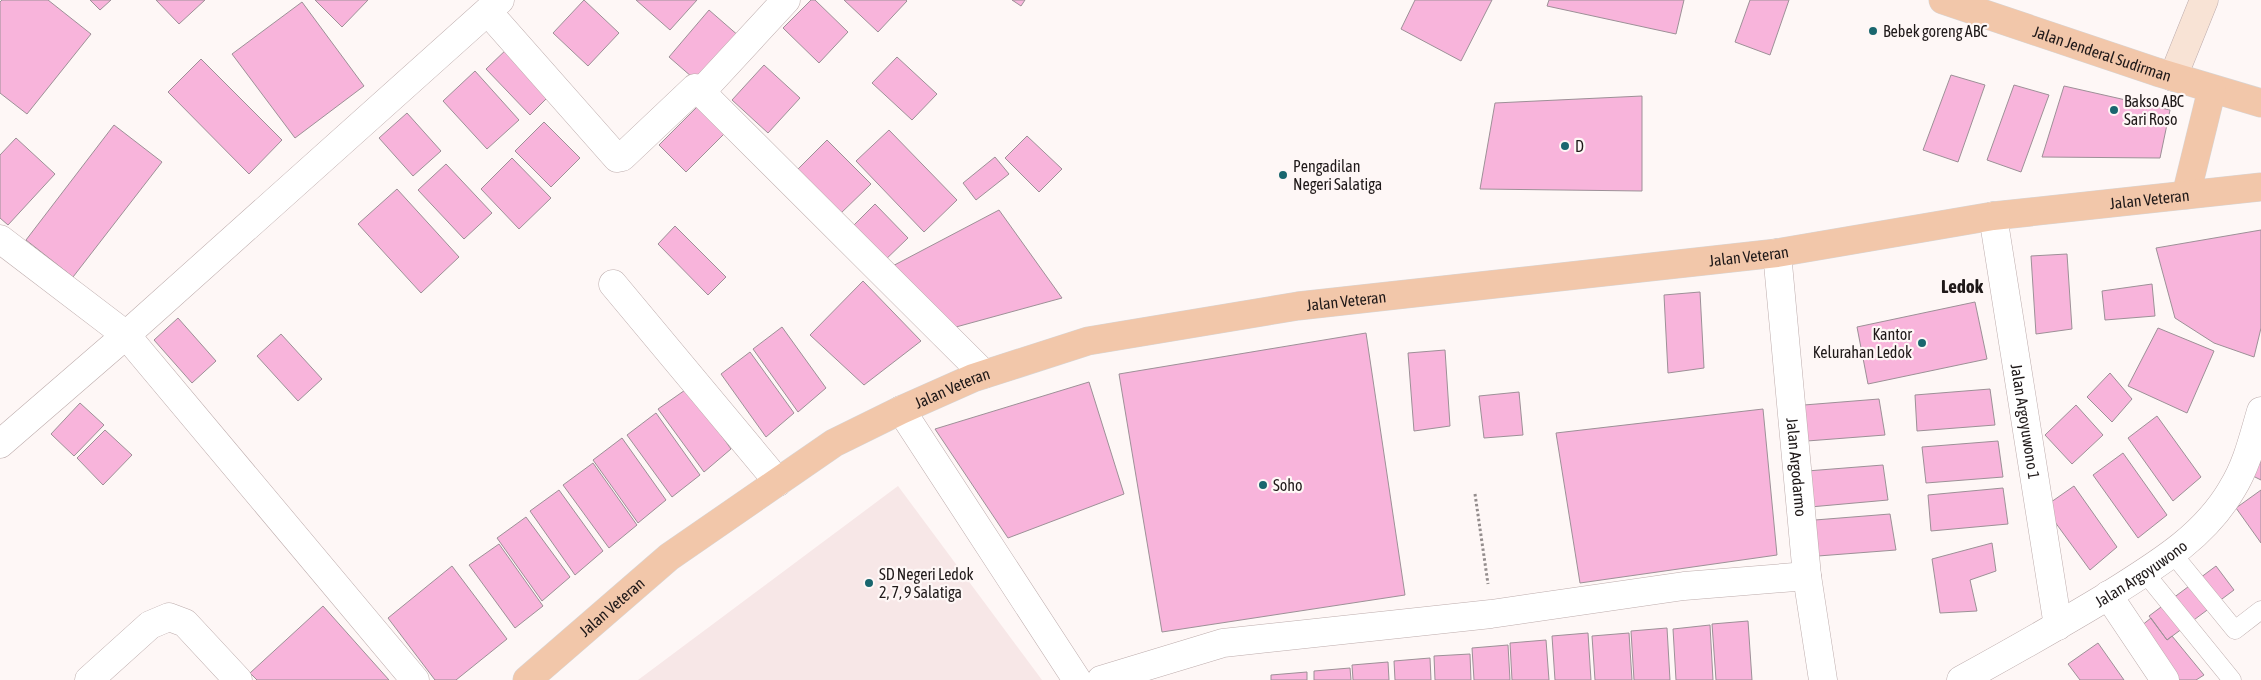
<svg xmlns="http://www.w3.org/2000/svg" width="2261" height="680" viewBox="0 0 2261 680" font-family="'Asap Condensed',sans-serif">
	<rect width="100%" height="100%" fill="#fef7f6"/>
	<path fill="#f7e7e7" d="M 898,486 L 1042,680 L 638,680 Z"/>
	<path fill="#f8b4db" stroke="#9d9097" d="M 2,0 L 48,0 L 91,34 L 27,114 L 0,93 L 0,2 Z
		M 90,0 L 111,0 L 100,10 Z
		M 156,0 L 205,0 L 179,24 Z
		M 315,0 L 368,0 L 342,27 Z
		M 584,0 L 619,33 L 588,66 L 553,33 Z
		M 636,0 L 697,0 L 670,30 Z
		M 811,0 L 815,0 L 848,32 L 819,63 L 783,28 Z
		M 844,0 L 906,0 L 907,1 L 878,32 Z
		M 1012,0 L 1025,0 L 1021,6 Z
		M 1415,0 L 1492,0 L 1461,61 L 1401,29 Z
		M 1549,0 L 1684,0 L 1676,34 L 1547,6 Z
		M 1750,0 L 1789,0 L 1770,55 L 1735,42 Z
		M 302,2 L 364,86 L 295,138 L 232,54 Z
		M 709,10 L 740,37 L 700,84 L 669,57 Z
		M 509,47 L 553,92 L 530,115 L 486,69 Z
		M 897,57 L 937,94 L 912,120 L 872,83 Z
		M 201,59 L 282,140 L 249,174 L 168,92 Z
		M 764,65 L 800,98 L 768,133 L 732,100 Z
		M 475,71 L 519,120 L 487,149 L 443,101 Z
		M 1951,75 L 1985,85 L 1958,162 L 1923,150 Z
		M 2014,85 L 2049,95 L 2021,172 L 1987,160 Z
		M 2064,86 L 2170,110 L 2160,158 L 2042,157 Z
		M 1642,96 L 1642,191 L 1480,189 L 1495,103 Z
		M 705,99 L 732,126 L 686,172 L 659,145 Z
		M 407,113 L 441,151 L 413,176 L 379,138 Z
		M 544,122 L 580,158 L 551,187 L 515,151 Z
		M 114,125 L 162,162 L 73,277 L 26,240 Z
		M 889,130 L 957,200 L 924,232 L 856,161 Z
		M 1027,136 L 1062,169 L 1039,192 L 1005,158 Z
		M 16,138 L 55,174 L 8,225 L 0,218 L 0,155 Z
		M 827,140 L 871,184 L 839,215 L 795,172 Z
		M 995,157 L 1009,174 L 976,200 L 963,183 Z
		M 512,158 L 551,198 L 519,229 L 481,189 Z
		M 446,164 L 492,213 L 464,239 L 418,190 Z
		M 397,189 L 459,257 L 421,293 L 358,224 Z
		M 875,204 L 908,238 L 881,264 L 848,231 Z
		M 999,210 L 1062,298 L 945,330 L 885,270 Z
		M 675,226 L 726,277 L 708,295 L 658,244 Z
		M 2261,230 L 2261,328 L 2254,357 L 2214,343 L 2175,318 L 2156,248 Z
		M 2067,254 L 2072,329 L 2036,334 L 2031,256 Z
		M 863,281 L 921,341 L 864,385 L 810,335 Z
		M 2152,284 L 2155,316 L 2105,320 L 2102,291 Z
		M 1700,292 L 1704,368 L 1668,373 L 1664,295 Z
		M 1975,302 L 1987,359 L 1868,384 L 1857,327 Z
		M 178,318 L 216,361 L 192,383 L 154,340 Z
		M 782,327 L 826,388 L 798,412 L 753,349 Z
		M 2158,328 L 2214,351 L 2187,413 L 2128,386 Z
		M 1366,333 L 1405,595 L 1162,632 L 1119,374 Z
		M 281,334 L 322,379 L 298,401 L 257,356 Z
		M 1445,350 L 1450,426 L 1414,431 L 1408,353 Z
		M 750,352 L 794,413 L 766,437 L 721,374 Z
		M 2110,373 L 2132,399 L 2112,422 L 2087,397 Z
		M 1089,382 L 1124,494 L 1008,538 L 935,429 Z
		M 688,388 L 731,449 L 704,472 L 658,409 Z
		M 1990,389 L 1995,425 L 1917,431 L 1915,395 Z
		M 1519,392 L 1523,435 L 1484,438 L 1479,396 Z
		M 1879,399 L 1885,435 L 1807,441 L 1804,405 Z
		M 80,403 L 104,425 L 74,456 L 51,434 Z
		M 2076,405 L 2103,435 L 2072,464 L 2045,435 Z
		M 1763,409 L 1777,555 L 1580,583 L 1556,433 Z
		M 656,413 L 700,475 L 672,497 L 627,435 Z
		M 2157,416 L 2201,477 L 2173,501 L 2128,438 Z
		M 105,430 L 132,455 L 103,485 L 77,458 Z
		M 622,438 L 666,500 L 638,523 L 593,460 Z
		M 1998,441 L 2003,477 L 1926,483 L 1922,447 Z
		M 2123,453 L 2167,515 L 2138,538 L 2093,475 Z
		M 2261,460 L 2261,480 L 2253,476 Z
		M 593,463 L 637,525 L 609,548 L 563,485 Z
		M 1883,465 L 1888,500 L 1810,507 L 1807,471 Z
		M 2074,486 L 2117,547 L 2090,570 L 2044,507 Z
		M 2003,488 L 2008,524 L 1931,531 L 1928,495 Z
		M 559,490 L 603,551 L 575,575 L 530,511 Z
		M 2261,490 L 2261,543 L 2236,508 Z
		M 1890,514 L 1896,550 L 1818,556 L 1815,520 Z
		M 526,517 L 570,577 L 542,601 L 497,538 Z
		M 1992,543 L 1996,571 L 1970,580 L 1977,611 L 1940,613 L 1932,559 Z
		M 499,544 L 543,606 L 515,628 L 469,565 Z
		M 452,566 L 507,639 L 456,680 L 435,680 L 388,618 Z
		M 2216,566 L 2234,590 L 2167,640 L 2149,616 Z
		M 323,606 L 389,680 L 257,680 L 250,673 Z
		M 2151,618 L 2167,640 L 2172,636 L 2204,675 L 2196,680 L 2169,680 L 2136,630 Z
		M 1748,621 L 1752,680 L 1716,680 L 1712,624 Z
		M 1710,625 L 1713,680 L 1676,680 L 1673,629 Z
		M 1667,628 L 1670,680 L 1634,680 L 1631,631 Z
		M 1588,633 L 1591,680 L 1555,680 L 1552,636 Z
		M 1629,633 L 1632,680 L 1595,680 L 1592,636 Z
		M 1546,640 L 1549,680 L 1512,680 L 1510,643 Z
		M 2098,643 L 2124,680 L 2080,680 L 2068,664 Z
		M 1508,645 L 1510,680 L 1474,680 L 1472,648 Z
		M 1470,654 L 1471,680 L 1435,680 L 1434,656 Z
		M 1430,658 L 1431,680 L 1395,680 L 1394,661 Z
		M 1388,662 L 1389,680 L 1353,680 L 1352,665 Z
		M 1350,668 L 1351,680 L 1314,680 L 1314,671 Z
		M 1307,672 L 1307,680 L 1271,680 L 1271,675 Z"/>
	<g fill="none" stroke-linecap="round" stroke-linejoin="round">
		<g stroke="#bdacac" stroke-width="19">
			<path id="lane" d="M 2172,553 L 2235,630 L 2261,610
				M 2145,573 L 2232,680"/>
		</g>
		<g stroke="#bdacac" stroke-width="29">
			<g id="street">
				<path d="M 786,0 L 701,92 L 984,374"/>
				<path d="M 488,12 L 617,158 L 622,157 L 695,88 L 701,92"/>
				<path id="s1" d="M 1993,216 L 2058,626"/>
				<path d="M 0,239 L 126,335 L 415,680"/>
				<path id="s2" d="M 1777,253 L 1807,576 L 1823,680"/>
				<path d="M 613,284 L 778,482"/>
				<path d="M 901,410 L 1077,680"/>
				<path d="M 0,444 L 126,335 L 500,0"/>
				<path d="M 2108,595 L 2165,680"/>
				<path d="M 89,680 L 150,625 L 169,617 L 185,623 L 238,680"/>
				<path d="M 1101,680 L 1223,643 L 1491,614 L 1684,586 L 1807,576"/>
				<path id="s3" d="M 1961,680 C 2010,653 2058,626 2106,597 C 2153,567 2203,539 2232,489 C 2247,465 2253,438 2261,411"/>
			</g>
		</g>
		<g stroke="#bdacac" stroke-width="29">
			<path id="secondary" d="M 2173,77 L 2204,0"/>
		</g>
		<g stroke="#d7d6d6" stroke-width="29">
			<g id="primary">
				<path id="s4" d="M 1943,0 L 2157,72 L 2261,103"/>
				<path d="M 2186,195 L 2212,89"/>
				<path id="s5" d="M 527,680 L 669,557 L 834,443 L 901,410 L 973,378 L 1088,341 L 1298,306 L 1777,253 L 1993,216 L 2261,187"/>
			</g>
		</g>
		<path stroke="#938c8c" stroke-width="3" stroke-dasharray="2.5 2.5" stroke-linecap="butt" d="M 1475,494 L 1488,584"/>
		<use href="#lane" stroke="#fff" stroke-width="18"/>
		<use href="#street" stroke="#fff" stroke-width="28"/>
		<use href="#secondary" stroke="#f8e3d5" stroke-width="28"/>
		<use href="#primary" stroke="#f2c7aa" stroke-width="28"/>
	</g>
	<g fill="#19666e" stroke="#fef7f6" stroke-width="2">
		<circle cx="1873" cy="31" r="5"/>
		<circle cx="2114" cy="110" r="5"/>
		<circle cx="1565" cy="146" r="5"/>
		<circle cx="1283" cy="175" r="5"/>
		<circle cx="1922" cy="343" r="5"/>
		<circle cx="1263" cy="485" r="5"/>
		<circle cx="869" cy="583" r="5"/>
	</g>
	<g text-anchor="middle" stroke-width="4.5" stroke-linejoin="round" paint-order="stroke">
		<g font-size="16" fill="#1f1919" stroke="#fef7f6" text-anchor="start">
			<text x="1883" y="37">Bebek goreng ABC</text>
			<text x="2124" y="107">Bakso ABC<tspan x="2124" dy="18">Sari Roso</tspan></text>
			<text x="1575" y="152">D</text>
			<text x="1293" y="172">Pengadilan<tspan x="1293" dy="18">Negeri Salatiga</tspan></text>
			<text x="1912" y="340" text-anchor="end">Kantor<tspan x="1912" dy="18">Kelurahan Ledok</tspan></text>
			<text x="1273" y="491">Soho</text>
			<text x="879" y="580">SD Negeri Ledok<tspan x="879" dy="18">2, 7, 9 Salatiga</tspan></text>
		</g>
		<g font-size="16" fill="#1f1919" stroke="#fef7f6">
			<text dy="6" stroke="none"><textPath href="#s4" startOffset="168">Jalan Jenderal Sudirman</textPath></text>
			<text dy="6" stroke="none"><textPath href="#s5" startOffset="1734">Jalan Veteran</textPath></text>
			<text dy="6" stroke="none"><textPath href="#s5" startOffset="1329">Jalan Veteran</textPath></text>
			<text dy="6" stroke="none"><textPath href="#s5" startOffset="924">Jalan Veteran</textPath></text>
			<text dy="6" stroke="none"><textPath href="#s5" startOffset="519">Jalan Veteran</textPath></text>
			<text dy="6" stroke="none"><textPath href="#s1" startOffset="208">Jalan Argoyuwono 1</textPath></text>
			<text dy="6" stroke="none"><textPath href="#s2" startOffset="215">Jalan Argodarmo</textPath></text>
			<text dy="6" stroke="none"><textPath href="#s3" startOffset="209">Jalan Argoyuwono</textPath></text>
			<text dy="6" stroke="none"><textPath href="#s5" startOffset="112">Jalan Veteran</textPath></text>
		</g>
		<g font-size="19" font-weight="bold" fill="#1f1919" stroke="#fef7f6">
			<text x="1962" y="293">Ledok</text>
		</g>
	</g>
</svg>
